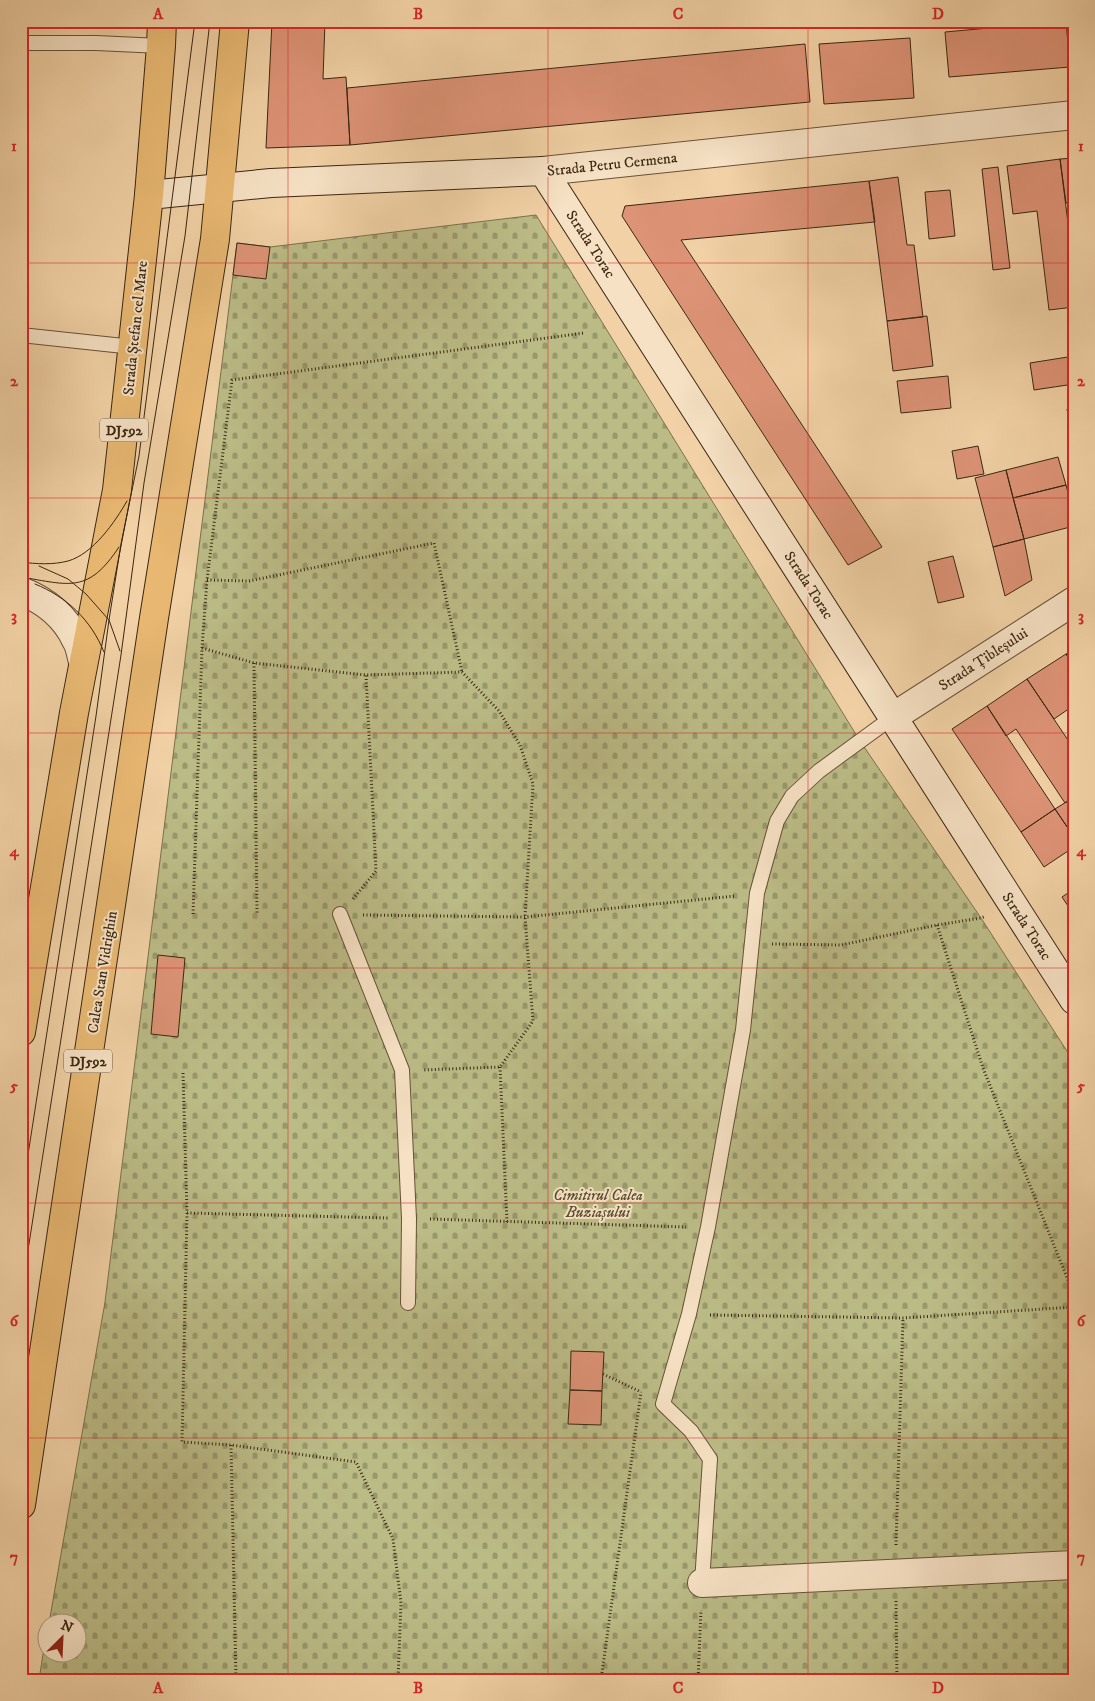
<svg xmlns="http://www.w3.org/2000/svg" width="1095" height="1701" viewBox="0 0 1095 1701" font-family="'IM FELL DW Pica',serif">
	<defs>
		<pattern id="cemetery-stones" width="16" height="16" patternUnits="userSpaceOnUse" patternTransform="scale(1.25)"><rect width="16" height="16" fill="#bbbb86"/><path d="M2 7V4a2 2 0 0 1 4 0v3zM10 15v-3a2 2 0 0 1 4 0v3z" fill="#99986c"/></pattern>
	</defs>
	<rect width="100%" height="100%" fill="#f1d1a5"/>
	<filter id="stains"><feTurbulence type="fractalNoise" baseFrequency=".004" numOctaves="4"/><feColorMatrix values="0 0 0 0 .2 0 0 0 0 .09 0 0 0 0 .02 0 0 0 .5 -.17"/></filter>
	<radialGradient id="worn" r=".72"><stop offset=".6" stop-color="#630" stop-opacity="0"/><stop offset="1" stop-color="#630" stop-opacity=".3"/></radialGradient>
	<path fill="url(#cemetery-stones)" stroke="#7a714c" d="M 536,215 L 860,741 L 981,918 L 1074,1062 L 1074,1680 L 39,1680 L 47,1629 L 48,1654 L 78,1654 L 78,1624 L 49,1623 L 105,1302 L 237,243 L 270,247 Z"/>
	<path fill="#dd9376" stroke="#3a2712" d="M 272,21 L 325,21 L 323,79 L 346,77 L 350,145 L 266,148 Z
		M 1066,21 L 1070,67 L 949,77 L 945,32 Z
		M 910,38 L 914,98 L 824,104 L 819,44 Z
		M 805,44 L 810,102 L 350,145 L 347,88 Z
		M 1074,158 L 1074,202 L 1066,203 L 1060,159 Z
		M 1060,159 L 1074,271 L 1074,307 L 1049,310 L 1037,211 L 1013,214 L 1007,166 Z
		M 998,167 L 1010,268 L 993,270 L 982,169 Z
		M 898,177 L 907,245 L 914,245 L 923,317 L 887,321 L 869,181 Z
		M 869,181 L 875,222 L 681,240 L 882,547 L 848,565 L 622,216 L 625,206 Z
		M 950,190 L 955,236 L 929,239 L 925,192 Z
		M 237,243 L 270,247 L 266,279 L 233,275 Z
		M 927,316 L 933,366 L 893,371 L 887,321 Z
		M 1074,356 L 1074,384 L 1034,390 L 1030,363 Z
		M 948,376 L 951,408 L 901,413 L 897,381 Z
		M 1067,409 L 1074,409 L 1074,448 Z
		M 978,446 L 984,474 L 957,479 L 952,451 Z
		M 1058,457 L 1066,485 L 1013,498 L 1006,470 Z
		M 1006,470 L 1024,539 L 993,547 L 975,478 Z
		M 1066,485 L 1074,516 L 1074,526 L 1024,539 L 1013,498 Z
		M 1024,539 L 1032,580 L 1005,596 L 993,547 Z
		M 953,556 L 964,597 L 938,603 L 928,562 Z
		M 1074,649 L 1074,666 L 1066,654 Z
		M 1066,654 L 1074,666 L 1074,713 L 1070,708 L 1054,719 L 1027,679 Z
		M 1027,679 L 1074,749 L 1074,797 L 1065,803 L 1016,729 L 1006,736 L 987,706 Z
		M 987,706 L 1055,809 L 1021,832 L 952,729 Z
		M 1074,797 L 1074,837 L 1055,809 Z
		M 1055,809 L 1074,837 L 1074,847 L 1044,867 L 1021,832 Z
		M 1074,889 L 1074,915 L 1062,897 Z
		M 158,955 L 185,958 L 178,1037 L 151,1034 Z
		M 571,1351 L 604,1352 L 602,1391 L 570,1390 Z
		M 570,1390 L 602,1391 L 601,1425 L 568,1424 Z"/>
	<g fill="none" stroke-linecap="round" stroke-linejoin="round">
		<g stroke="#685237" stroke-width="16">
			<path id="lane" d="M 21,43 L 96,43 L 161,46
				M 21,335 L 133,347
				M 340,914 L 402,1070 L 409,1219 L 408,1303
				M 702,1583 L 710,1459 L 691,1431 L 663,1404 L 689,1314 L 708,1227 L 743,1030 L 757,893 L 777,821 L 792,796 L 819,771 L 893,717"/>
		</g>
		<g stroke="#685237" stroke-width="30">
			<path id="street" d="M 543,171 L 1074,115
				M 21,591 C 44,600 65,616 76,640 C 80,646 81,655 83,662
				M 893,717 L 1074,601
				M 702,1583 L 1074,1565"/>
		</g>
		<g stroke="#3a2712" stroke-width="30">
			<path id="secondary" d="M 149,195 L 271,183 L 543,171 L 1074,1000"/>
		</g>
		<g stroke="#3a2712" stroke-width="30">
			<path id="primary" d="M 21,1032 L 74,713 L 117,490 L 149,195 L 161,46 L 162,21
				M 21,1505 L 154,618 L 215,239 L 235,21"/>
		</g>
		<path stroke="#3a2712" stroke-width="3" stroke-dasharray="1 2.5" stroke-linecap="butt" d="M 207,580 L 249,581 L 434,543 L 462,672
			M 202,648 L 254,663 L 366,675 L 462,672 L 499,711 L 520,745 L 533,784 L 525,917 L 533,1021 L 500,1067 L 422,1070
			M 254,663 L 257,913
			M 353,899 L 376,871 L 366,675
			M 193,914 L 202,648 L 207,580 L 232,380 L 584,333
			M 363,915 L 525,917 L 735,896
			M 937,925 L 983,1068 L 1074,1295
			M 772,944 L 841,945 L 937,925 L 981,918 L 986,916
			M 500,1067 L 507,1222
			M 183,1073 L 187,1213 L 182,1442 L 231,1445 L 356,1462 L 393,1539 L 401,1603 L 398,1680
			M 187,1213 L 388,1218
			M 430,1219 L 686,1227
			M 710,1315 L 903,1318 L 1074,1307
			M 603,1374 L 641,1392
			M 231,1445 L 236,1680
			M 896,1545 L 903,1318
			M 896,1601 L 897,1680
			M 601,1680 L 641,1392
			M 698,1680 L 701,1610"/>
		<use href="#lane" stroke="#f6e1c4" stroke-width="14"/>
		<use href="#street" stroke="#f6e1c4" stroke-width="28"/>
		<use href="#secondary" stroke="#f6e1c4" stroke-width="28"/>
		<use href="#primary" stroke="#e8b872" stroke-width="28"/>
		<path stroke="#3a2712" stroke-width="1" d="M 21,562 C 36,564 53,565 68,561 C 93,554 115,522 127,501
			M 39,566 L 68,579 L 86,594 L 109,620 L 120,651
			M 21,577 C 70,585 88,594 119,547
			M 35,584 C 67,597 91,620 104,652
			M 21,1200 L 96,716 L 109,620 L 121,544 L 139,456 L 195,21
			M 21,1295 L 121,655 L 144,483 L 185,236 L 210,21"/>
	</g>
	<path fill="none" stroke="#d62828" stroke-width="1" stroke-opacity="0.55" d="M 288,21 L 288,1680M 548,21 L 548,1680M 808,21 L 808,1680M 21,263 L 1074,263M 21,498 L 1074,498M 21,733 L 1074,733M 21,968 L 1074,968M 21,1203 L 1074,1203M 21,1438 L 1074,1438"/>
	<g text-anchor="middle" stroke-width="4" stroke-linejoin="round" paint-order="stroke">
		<g fill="#f6e1c4" stroke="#725f47" stroke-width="1">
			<rect x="100" y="418.5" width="48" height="23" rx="4"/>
			<rect x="64" y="1049.5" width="48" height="23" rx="4"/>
		</g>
		<g font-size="14" font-weight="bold" fill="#3a2712">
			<text x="124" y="435">DJ592</text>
			<text x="88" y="1066">DJ592</text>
		</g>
		<g font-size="15" fill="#3a2712" stroke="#f6e1c4">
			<text transform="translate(612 164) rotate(-6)" y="5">Strada Petru Cermena</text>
			<text transform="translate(591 244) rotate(57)" y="5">Strada Torac</text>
			<text transform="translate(135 328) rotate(-84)" y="5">Strada Ștefan cel Mare</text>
			<text transform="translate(809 585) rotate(57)" y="5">Strada Torac</text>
			<text transform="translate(983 659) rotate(-33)" y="5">Strada Țibleșului</text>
			<text transform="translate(1027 926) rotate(57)" y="5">Strada Torac</text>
			<text transform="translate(102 972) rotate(-81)" y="5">Calea Stan Vidrighin</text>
		</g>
		<g font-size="15" font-style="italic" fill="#5a4c2f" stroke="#f6e1c4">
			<text x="598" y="1200">Cimitirul Calea<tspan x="598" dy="17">Buziașului</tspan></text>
		</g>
	</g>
	<rect width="1095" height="1701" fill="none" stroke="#f1d1a5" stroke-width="55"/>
	<g transform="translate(62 1638) rotate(24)"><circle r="24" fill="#f6e1c4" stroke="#ab977d"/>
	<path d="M0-4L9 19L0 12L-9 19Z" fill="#8f2418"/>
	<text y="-8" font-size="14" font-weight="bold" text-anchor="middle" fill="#3a2712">N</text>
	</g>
	<rect x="28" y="28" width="1040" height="1646" fill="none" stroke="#d62828" stroke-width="2"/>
	<g font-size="16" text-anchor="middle" font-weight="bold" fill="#d62828">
		<text x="158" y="19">A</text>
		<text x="418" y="19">B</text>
		<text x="678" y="19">C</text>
		<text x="938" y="19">D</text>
		<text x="14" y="151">1</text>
		<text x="1081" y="151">1</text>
		<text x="14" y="386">2</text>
		<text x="1081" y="386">2</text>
		<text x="14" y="621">3</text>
		<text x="1081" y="621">3</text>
		<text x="14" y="856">4</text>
		<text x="1081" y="856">4</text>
		<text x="14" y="1091">5</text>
		<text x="1081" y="1091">5</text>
		<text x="14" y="1326">6</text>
		<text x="1081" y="1326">6</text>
		<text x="14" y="1562">7</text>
		<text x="1081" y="1562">7</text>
		<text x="158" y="1693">A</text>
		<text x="418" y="1693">B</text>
		<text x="678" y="1693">C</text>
		<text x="938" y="1693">D</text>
	</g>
	<rect width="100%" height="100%" filter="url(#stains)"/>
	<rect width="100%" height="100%" fill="url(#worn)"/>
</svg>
